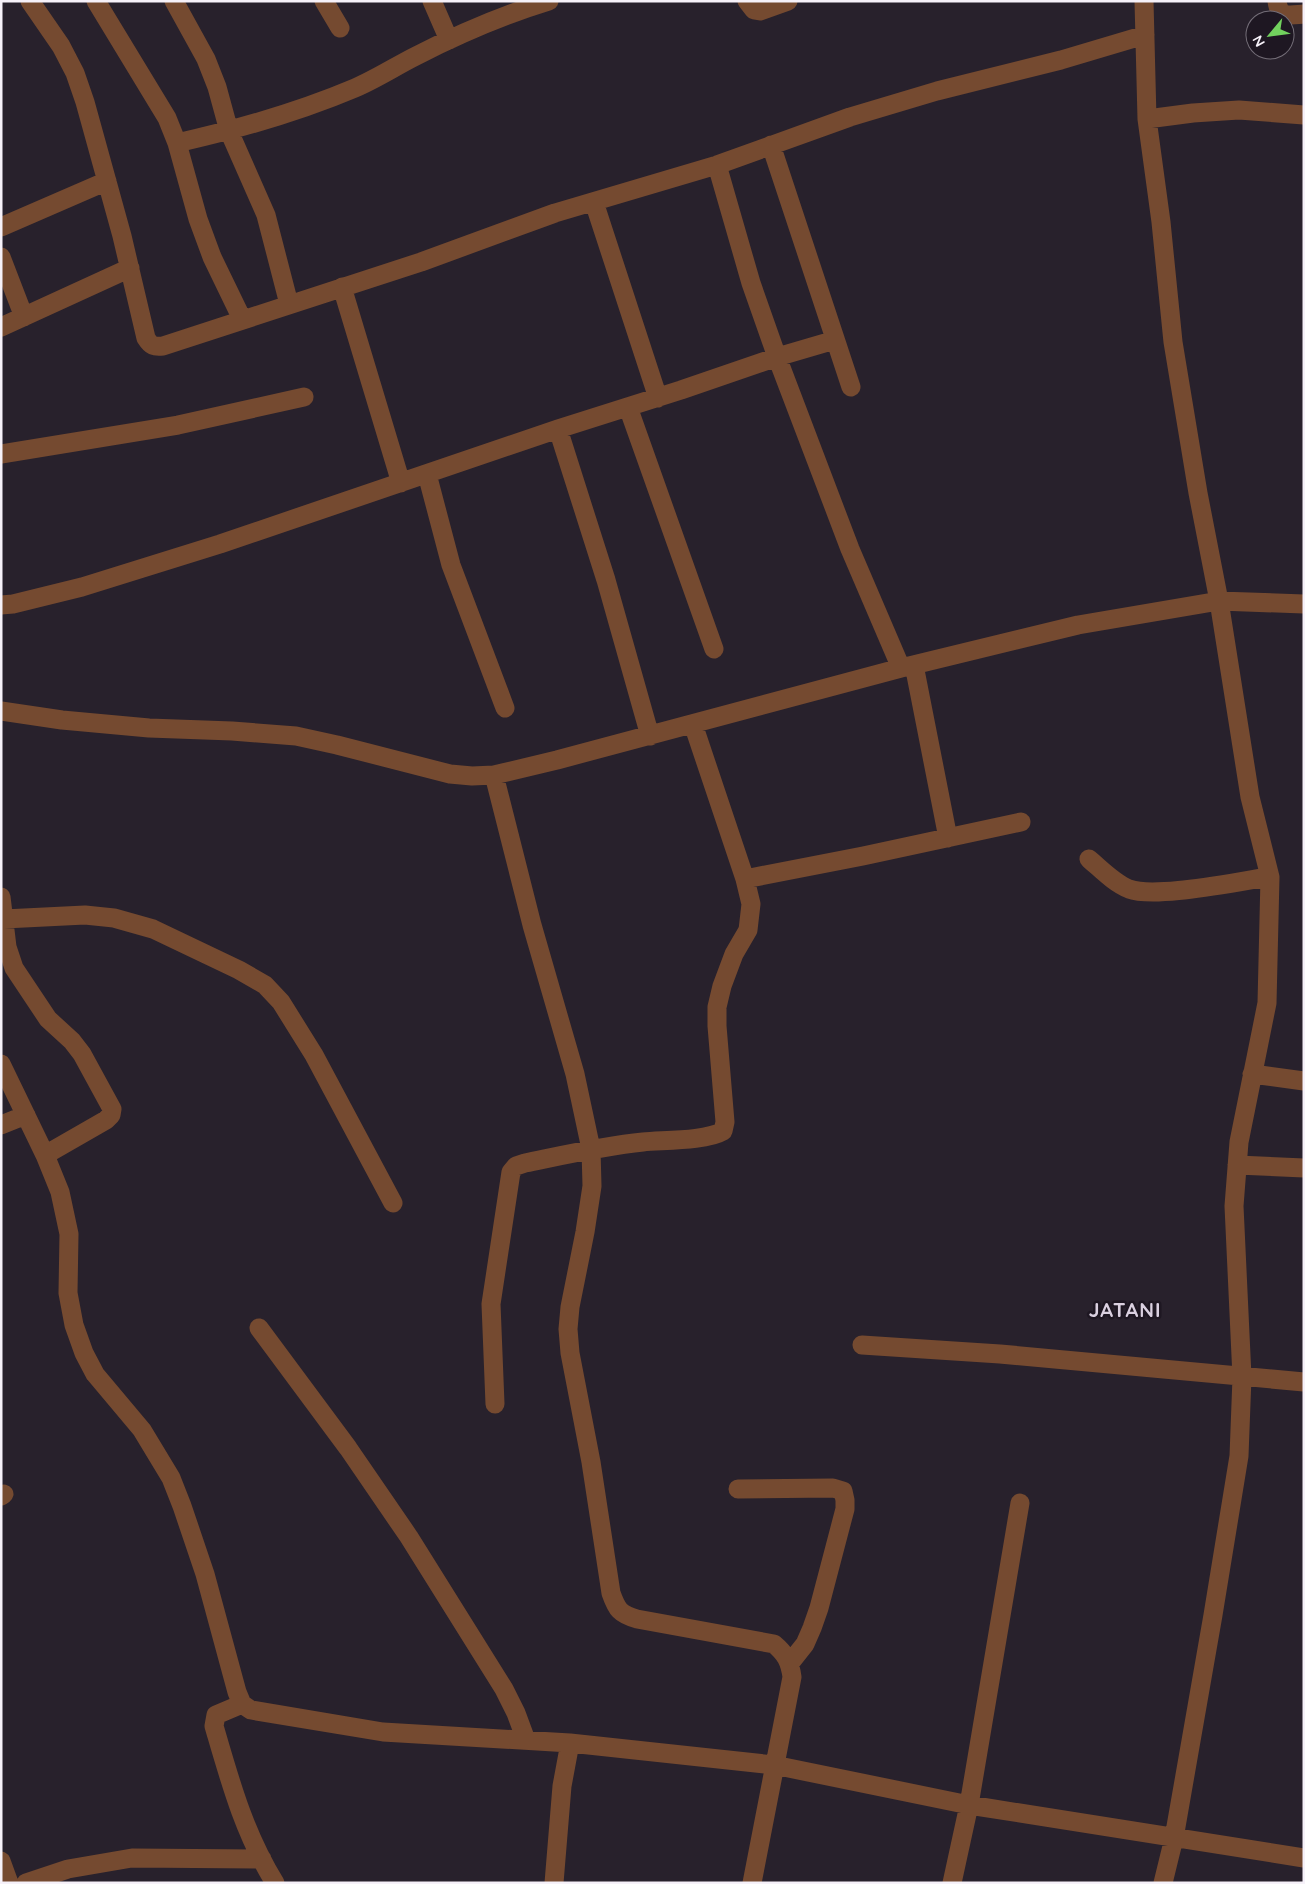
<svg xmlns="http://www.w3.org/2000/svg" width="1305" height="1884" viewBox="0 0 1305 1884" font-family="Quicksand,sans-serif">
	<rect width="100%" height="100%" fill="#28212c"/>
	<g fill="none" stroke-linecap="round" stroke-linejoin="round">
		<path stroke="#754a30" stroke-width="19" d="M 30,1 L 61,46 L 75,73 L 85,102 L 122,236 L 146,338 C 151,346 154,347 163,346 L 421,262 L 555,213 L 717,165 L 850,117 L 937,91 L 1061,60 L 1145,35
			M 96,1 L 167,118 L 177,143 L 198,219 L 212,257 L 242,319
			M 174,1 L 206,59 L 217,87 L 229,131 L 266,215 L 289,304
			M 324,1 L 340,28
			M 432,1 L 449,40
			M 747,1 L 754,10 L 760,11 L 788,1
			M 1144,1 L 1147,119 L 1161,222 L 1173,342 L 1198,493 L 1219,601 L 1250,797 L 1270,877 L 1267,1003 L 1239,1142 L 1234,1206 L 1242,1377 L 1239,1456 L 1213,1615 L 1174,1838 L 1163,1883
			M 1277,1 C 1279,19 1290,15 1304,14
			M 1147,119 L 1193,113 L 1239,110 L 1304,115
			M 177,143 C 239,129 296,113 355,88 C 376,79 396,66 416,56 C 459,34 503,15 549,1
			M 771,145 L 851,387
			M 717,165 L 751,283 L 777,357 L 850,549 L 901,668
			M 594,202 L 658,398
			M 1,227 L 107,181
			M 1,257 L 24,317
			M 342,287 L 401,483
			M 1,327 L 130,268
			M 628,407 L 714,649
			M 558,429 L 606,580 L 650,736
			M 1,454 L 178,425 L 304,397
			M 427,474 L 451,565 L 505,708
			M 1,605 L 13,604 L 82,587 L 220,544 L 558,429 L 681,390 L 777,357 L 835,340
			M 914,665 L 948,838
			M 1,711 L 62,720 L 149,728 L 232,731 L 296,736 L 337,745 L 450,774 L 472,776 L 494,775 L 557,760 L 901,668 L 1078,625 L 1219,601 L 1304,604
			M 494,775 L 532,925 L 575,1074 L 591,1149 L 592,1186 L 585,1232 L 570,1307 L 568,1329 L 570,1353 L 591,1462 L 611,1593 C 617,1610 620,1614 637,1619 L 774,1644 C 786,1654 790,1662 792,1677 L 752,1883
			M 1089,859 C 1102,870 1114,883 1129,889 C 1156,899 1238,881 1270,877
			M 745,879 L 863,856 L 1021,822
			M 1,897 L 7,947 L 14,968 L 48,1019 L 72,1041 L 82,1054 L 112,1109 L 111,1115 L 106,1120 L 45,1155
			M 4,919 L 85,915 L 114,918 L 153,929 L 239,970 L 265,985 L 281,1002 L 314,1055 L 393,1203
			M 1,1064 L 45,1155 L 60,1192 L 69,1234 L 68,1293 L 74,1325 L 84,1353 L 95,1374 L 142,1430 L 171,1478 L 182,1506 L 205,1574 L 237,1692 L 242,1704 L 251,1710 L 383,1732 L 570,1743 L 774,1765 L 969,1805 L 1304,1858
			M 1252,1074 L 1304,1081
			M 1,1125 L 26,1115
			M 1237,1165 L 1304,1168
			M 259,1328 L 348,1448 L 409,1537 L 504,1689 L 516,1713 L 526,1740
			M 862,1345 L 1000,1354 L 1304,1382
			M 495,1404 L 491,1304 L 511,1172 L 516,1166 L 525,1163 C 564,1155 603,1146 643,1142 C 664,1140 706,1141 723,1131 L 725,1122 L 717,1026 L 717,1007 L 722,986 L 734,954 L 748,930 L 751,904 L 745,879 L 693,724
			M 738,1489 L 833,1488 L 843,1491 L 845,1500 L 845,1509 L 819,1608 L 812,1628 L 805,1644 L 790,1663
			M 1,1496 L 4,1494
			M 242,1704 L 216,1715 L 214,1726 C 230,1781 244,1833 275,1883
			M 1,1861 L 9,1883
			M 26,1883 L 68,1869 L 132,1858 L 262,1859
			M 554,1883 L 562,1786 L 570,1743
			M 952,1883 L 969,1805 L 1020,1503"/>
	</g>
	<g text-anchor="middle" stroke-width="5" stroke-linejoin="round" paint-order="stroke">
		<g font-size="20" font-weight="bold" letter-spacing="1" fill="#dad0e0" stroke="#1e1722">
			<text x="1125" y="1317">JATANI</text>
		</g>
	</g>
	<rect width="1305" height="1884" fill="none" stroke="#f6f1f9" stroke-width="5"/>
	<g transform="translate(1270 35) rotate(241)"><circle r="24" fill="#1e1722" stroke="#746e78"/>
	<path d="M0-4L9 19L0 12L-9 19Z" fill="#72d25e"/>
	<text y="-8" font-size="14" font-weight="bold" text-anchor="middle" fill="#f6f1f9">N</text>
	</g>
</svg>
